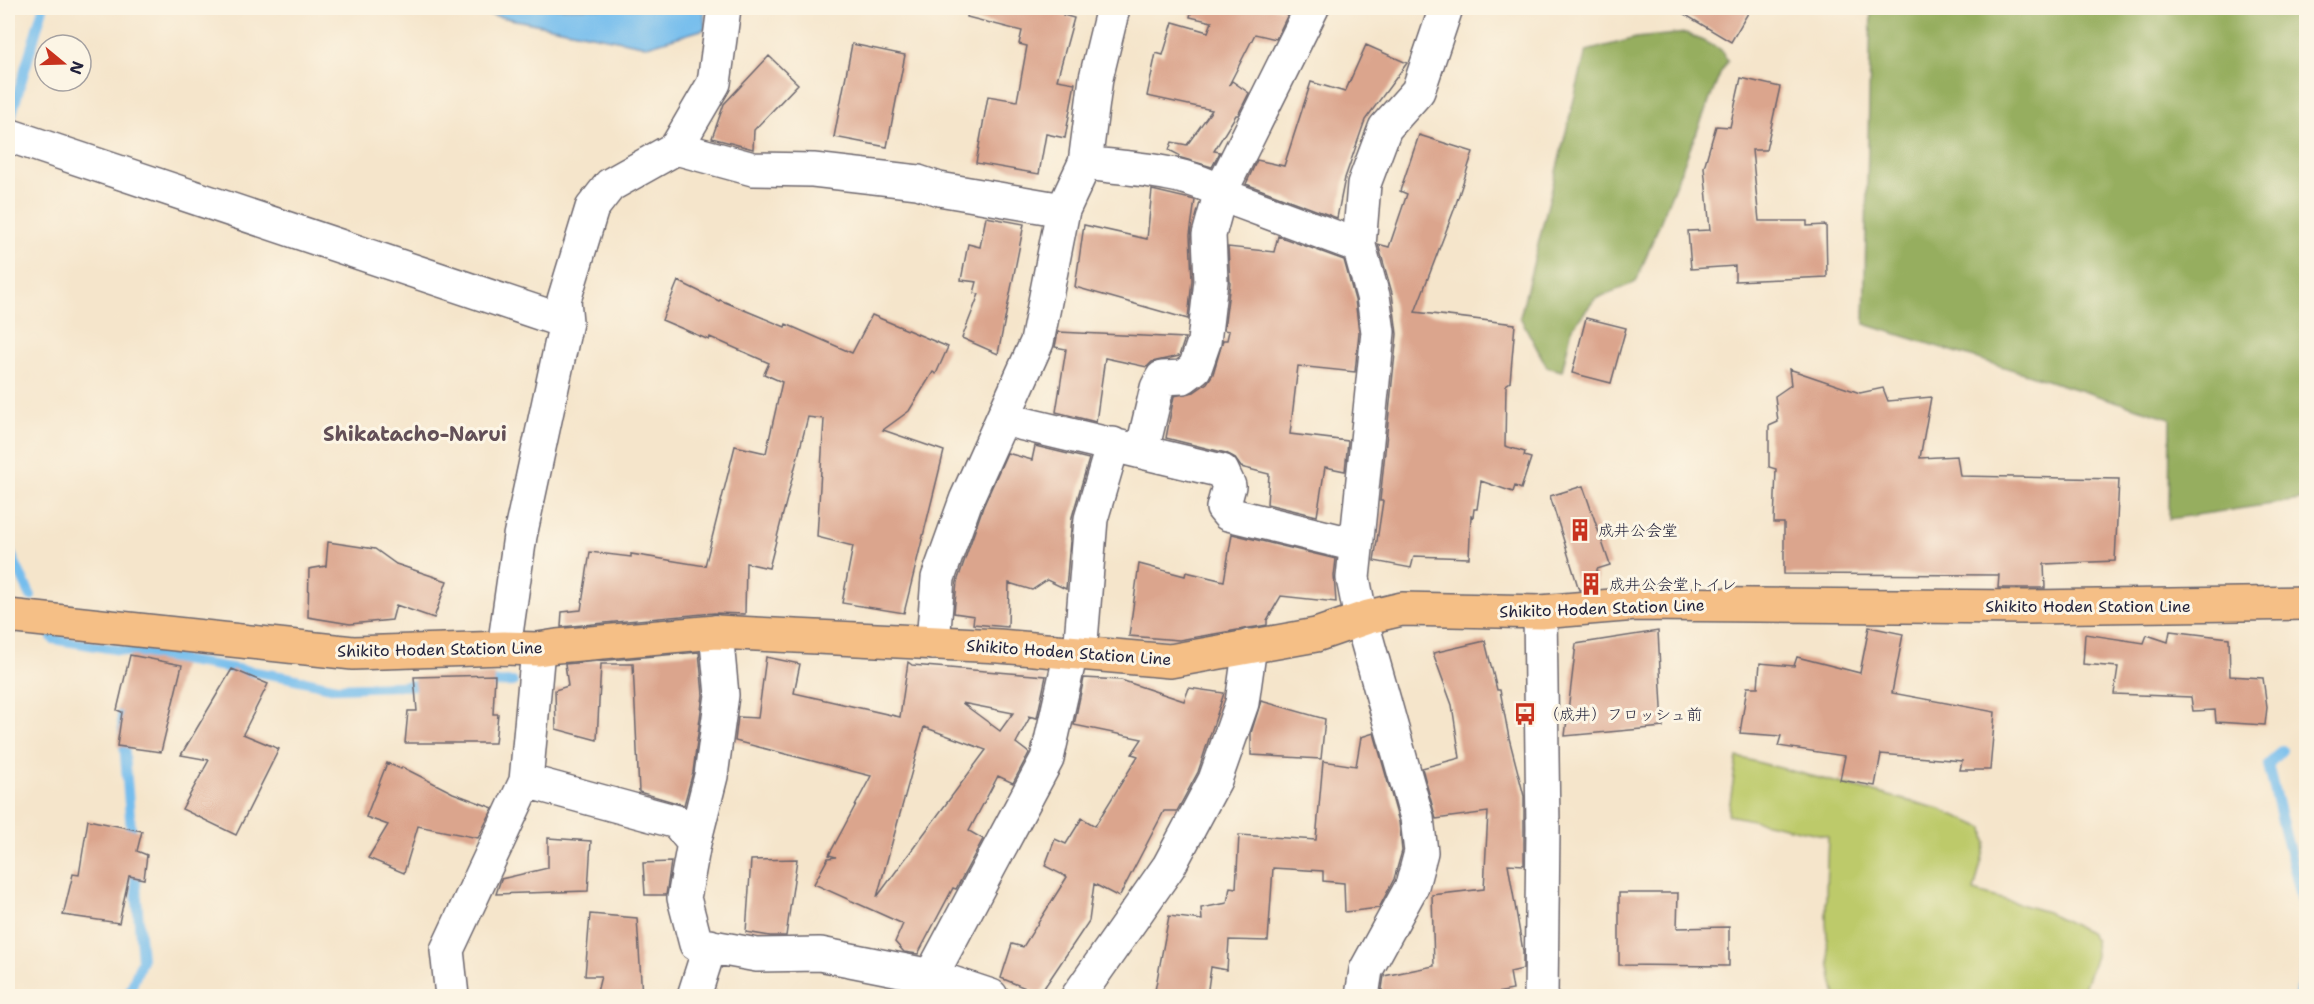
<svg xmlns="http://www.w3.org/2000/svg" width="2314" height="1004" viewBox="0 0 2314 1004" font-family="'Shantell Sans','Klee One',sans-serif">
	<rect width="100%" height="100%" fill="#fcf5e5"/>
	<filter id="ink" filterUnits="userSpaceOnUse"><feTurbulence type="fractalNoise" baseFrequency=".0167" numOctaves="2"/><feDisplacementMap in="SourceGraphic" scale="12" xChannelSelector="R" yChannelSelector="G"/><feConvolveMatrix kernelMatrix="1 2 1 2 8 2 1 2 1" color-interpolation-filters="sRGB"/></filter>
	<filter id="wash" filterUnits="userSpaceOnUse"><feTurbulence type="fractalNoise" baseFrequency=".008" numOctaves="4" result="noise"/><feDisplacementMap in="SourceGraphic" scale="24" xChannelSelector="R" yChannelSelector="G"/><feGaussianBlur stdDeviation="1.35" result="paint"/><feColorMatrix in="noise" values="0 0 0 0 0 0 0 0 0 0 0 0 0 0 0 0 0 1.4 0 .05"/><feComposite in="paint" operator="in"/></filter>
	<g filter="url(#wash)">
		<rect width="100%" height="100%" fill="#f5e5cb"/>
		<path fill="#bdca6b" stroke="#707653" stroke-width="1.5" d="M 1737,757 L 1940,809 L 1984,828 L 1986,843 L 1974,891 L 2047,912 L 2089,932 L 2095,941 L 2096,956 L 2081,996 L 1836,996 C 1822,944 1826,889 1828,836 L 1728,815 Z"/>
		<path fill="#96ae5f" stroke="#5c684d" stroke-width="1.5" d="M 1871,8 L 2306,8 L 2306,499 L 2169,519 L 2170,418 L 1864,324 Z
			M 1686,33 L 1720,49 L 1728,61 L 1721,72 L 1636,282 L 1595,299 L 1572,328 L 1562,371 L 1547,367 L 1520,317 L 1586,51 L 1636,38 Z"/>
		<path fill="#75bded" stroke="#4c7094" stroke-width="1.5" d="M 455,8 L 704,8 L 705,29 L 647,46 Z"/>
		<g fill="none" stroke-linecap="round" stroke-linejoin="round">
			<path stroke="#75bded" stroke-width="10" d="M 8,127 L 43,8
				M 8,548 L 31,596
				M 50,632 L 53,639 L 286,677 L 336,688 L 428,685
				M 482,683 L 513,682
				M 131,703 L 122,713 L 122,717 L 132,842
				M 2282,750 L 2268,765 L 2306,916
				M 128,996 L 142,960 L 134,863
				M 2299,996 L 2306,965"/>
		</g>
		<g id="blocks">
			<path fill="#dba58d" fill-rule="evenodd" d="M 968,8 L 1065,8 L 1063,15 L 1074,18 L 1057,80 L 1075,83 L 1065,138 L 1046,134 L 1039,174 L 976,163 L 988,96 L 1017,101 L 1027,46 L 1019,44 L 1022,31 L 967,17 Z
				M 1192,8 L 1291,8 L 1276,39 L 1255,34 L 1229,85 L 1232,81 L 1249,93 L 1238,115 L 1236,115 L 1214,151 L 1220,152 L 1212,167 L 1178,157 L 1179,155 L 1169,150 L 1172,142 L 1187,145 L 1212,110 L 1147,96 L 1156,53 L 1163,55 L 1173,22 L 1208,32 L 1212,22 L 1190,17 Z
				M 1674,8 L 1751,8 L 1731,42 Z
				M 852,44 L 905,55 L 887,147 L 834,137 Z
				M 1366,45 L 1407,63 L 1365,120 L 1345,178 L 1337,218 L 1246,184 L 1257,160 L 1284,166 L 1311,82 L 1345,92 Z
				M 769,56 L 798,84 L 754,130 L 753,149 L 712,138 L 724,104 Z
				M 1741,78 L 1780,87 L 1766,150 L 1752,150 L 1759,221 L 1807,221 L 1807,226 L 1826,225 L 1827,277 L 1735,281 L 1735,266 L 1691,269 L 1688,231 L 1710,230 L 1704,167 L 1716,126 L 1730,127 Z
				M 1419,135 L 1473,152 L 1454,210 L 1415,312 L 1515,324 L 1510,382 L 1506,385 L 1505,446 L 1525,452 L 1524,456 L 1531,458 L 1521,489 L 1515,486 L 1513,492 L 1481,481 L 1477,509 L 1474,509 L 1473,517 L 1471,516 L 1469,558 L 1414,556 L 1411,568 L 1374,561 L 1383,501 L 1380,501 L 1397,334 L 1392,293 L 1378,244 L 1389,247 L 1407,194 L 1400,191 Z
				M 1152,190 L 1195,200 L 1190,235 L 1192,280 L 1188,319 L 1075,287 L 1084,225 L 1147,239 Z
				M 986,217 L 1024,224 L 998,354 L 962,338 L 979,294 L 974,293 L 977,282 L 961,280 L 968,244 L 980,247 Z
				M 1278,236 L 1344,260 L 1355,300 L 1359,332 L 1355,372 L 1298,366 L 1290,434 L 1348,441 L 1345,471 L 1325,467 L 1317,516 L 1267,504 L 1269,474 L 1241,467 L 1234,457 L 1226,453 L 1166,438 L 1174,396 L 1194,392 L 1207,383 L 1213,374 L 1223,340 L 1227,340 L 1229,331 L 1224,330 L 1230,283 L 1228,247 L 1274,252 Z
				M 678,281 L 719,301 L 720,300 L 785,327 L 786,324 L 852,353 L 872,315 L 948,347 L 936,374 L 933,372 L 909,411 L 883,430 L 944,451 L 904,613 L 842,603 L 853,546 L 817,537 L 824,419 L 808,417 L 769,568 L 746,563 L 745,614 L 714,613 L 561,627 L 562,612 L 581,610 L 590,552 L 631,557 L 631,554 L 705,566 L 735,446 L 766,453 L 782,382 L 764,374 L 769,363 L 710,337 L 709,340 L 662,320 Z
				M 1586,318 L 1626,328 L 1611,383 L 1572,373 Z
				M 1058,332 L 1185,338 L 1179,356 L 1152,362 L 1147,367 L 1105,358 L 1096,422 L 1056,412 L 1066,349 L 1055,347 Z
				M 1789,369 L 1860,393 L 1883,388 L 1888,401 L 1931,397 L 1920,458 L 1957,456 L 1960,476 L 2119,479 L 2115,561 L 2044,564 L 2045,588 L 1998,588 L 1999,575 L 1784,574 L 1784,523 L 1774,523 L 1776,469 L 1769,467 L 1769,426 L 1778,422 L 1775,396 L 1791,385 Z
				M 1035,446 L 1089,459 L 1072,517 L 1066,589 L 1047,580 L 1032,590 L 1009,583 L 1008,627 L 973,624 L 974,616 L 954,613 L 957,582 L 983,507 L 1007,453 L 1032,460 Z
				M 1583,486 L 1610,565 L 1597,569 L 1597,588 L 1579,590 L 1550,496 Z
				M 1232,534 L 1336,559 L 1334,576 L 1336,602 L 1281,596 L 1267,620 L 1267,625 L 1179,640 L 1129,636 L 1139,564 L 1185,576 L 1186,572 L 1224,581 Z
				M 328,542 L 375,549 L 396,564 L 447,581 L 434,618 L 396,605 L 392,620 L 350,624 L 308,617 L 309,569 L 326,566 Z
				M 1869,627 L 1903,634 L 1892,693 L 1995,712 L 1990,770 L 1960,770 L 1962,761 L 1881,754 L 1875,786 L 1840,780 L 1845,756 L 1778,746 L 1781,736 L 1740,733 L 1747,687 L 1758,687 L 1760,663 L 1794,666 L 1797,657 L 1860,673 Z
				M 1658,631 L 1663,727 L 1565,736 L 1576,644 Z
				M 2170,631 L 2229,638 L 2230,676 L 2263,678 L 2267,707 L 2265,725 L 2216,722 L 2215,710 L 2193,711 L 2191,697 L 2114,694 L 2118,667 L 2083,664 L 2085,634 L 2144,643 L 2147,635 L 2168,642 Z
				M 1485,641 L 1497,690 L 1500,690 L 1509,738 L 1524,796 L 1524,865 L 1508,864 L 1523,951 L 1523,969 L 1510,972 L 1513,990 L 1480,996 L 1381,996 L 1384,976 L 1434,966 L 1432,895 L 1484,889 L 1488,812 L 1436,819 L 1422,768 L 1460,758 L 1452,705 L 1433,653 Z
				M 699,652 L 703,695 L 693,772 L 684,805 L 639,792 L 633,664 L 601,664 L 597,740 L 556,729 L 555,690 L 568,686 L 565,664 Z
				M 130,655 L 182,665 L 161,752 L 117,746 L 122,712 L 117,710 Z
				M 766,657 L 800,664 L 794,693 L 900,717 L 908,662 L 912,665 L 1046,676 L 1037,718 L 1028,716 L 1030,717 L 1016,743 L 1029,753 L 1013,783 L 998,776 L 969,831 L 983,839 L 956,889 L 953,888 L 918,954 L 904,952 L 895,942 L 903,924 L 814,884 L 828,858 L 836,857 L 829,855 L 871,776 L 735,741 L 738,717 L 758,718 ZM 962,703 L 1013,713 L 1000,731 ZM 924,727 L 986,750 L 877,897 Z
				M 232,669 L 268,684 L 243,734 L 279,749 L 236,835 L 182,809 L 209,760 L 181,755 Z
				M 495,675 L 493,714 L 498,714 L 495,743 L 405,743 L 408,711 L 417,711 L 414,677 Z
				M 1084,678 L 1121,680 L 1184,701 L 1189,688 L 1224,693 L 1198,772 L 1177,811 L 1164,811 L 1119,897 L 1094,884 L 1089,921 L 1040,994 L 1001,978 L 1012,944 L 1023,947 L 1067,877 L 1045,866 L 1055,839 L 1066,844 L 1082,818 L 1095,826 L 1138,756 L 1132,754 L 1142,739 L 1074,725 Z
				M 1261,701 L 1325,719 L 1321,759 L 1251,755 L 1251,733 Z
				M 1374,733 L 1399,822 L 1402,851 L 1394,879 L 1379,908 L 1345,912 L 1344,883 L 1323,881 L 1323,871 L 1273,868 L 1268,941 L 1229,940 L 1227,970 L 1211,967 L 1207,996 L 1154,996 L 1169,916 L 1202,920 L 1201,908 L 1227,903 L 1230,887 L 1236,888 L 1239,835 L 1316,840 L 1323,761 L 1356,766 L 1361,737 Z
				M 387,763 L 401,769 L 402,767 L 453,793 L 493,808 L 478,838 L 418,826 L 404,873 L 368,858 L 388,825 L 366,817 Z
				M 88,820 L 142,831 L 137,851 L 147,855 L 144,879 L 129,876 L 119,923 L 63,915 L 73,874 L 79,875 Z
				M 548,838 L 591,841 L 588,891 L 496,894 L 501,879 L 548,868 Z
				M 797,859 L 786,936 L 770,936 L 746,932 L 751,860 Z
				M 671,862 L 666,895 L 645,895 L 643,863 Z
				M 1619,893 L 1678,893 L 1677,928 L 1729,927 L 1729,966 L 1619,965 Z
				M 590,914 L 637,918 L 642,996 L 596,996 L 601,976 L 585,976 Z"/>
		</g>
	</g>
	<g filter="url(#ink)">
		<use href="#blocks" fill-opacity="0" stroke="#6c666d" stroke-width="1.5"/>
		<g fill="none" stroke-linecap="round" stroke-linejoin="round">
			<g stroke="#6c666d" stroke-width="36">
				<path id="minor" d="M 8,135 L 566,322
					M 676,148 L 753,169 L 813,170 L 918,182 L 939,189 L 1063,210
					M 1085,163 C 1131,169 1193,170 1230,198 L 1359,246
					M 1003,419 L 1222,471 L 1229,486 L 1223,508 L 1228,514 L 1356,545
					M 1142,451 L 1157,388 L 1162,378 L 1183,377 L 1195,368 L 1204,342 L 1211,281 L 1209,235 L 1221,191 L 1312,8
					M 1540,612 L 1543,828 L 1541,996
					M 716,632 L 722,695 L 711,776 L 694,843 L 684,898 L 696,944 L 757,955 L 820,954 L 931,976 L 991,996
					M 933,643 L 938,578 L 966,500 L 1037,342 L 1063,210 L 1085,163 L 1096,78 L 1113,8
					M 504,648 L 520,536 L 566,322 L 564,300 L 592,208 L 610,185 L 676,148 L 714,83 L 724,8
					M 1080,653 L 1091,519 L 1113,444
					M 526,781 L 677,822 L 694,843
					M 931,976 L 1047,759 L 1071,652
					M 452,996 L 447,950 L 526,781 L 538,649
					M 694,996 L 710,946
					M 1078,996 L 1169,866 L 1215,780 L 1242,703 L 1250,646
					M 1362,996 L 1366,970 L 1412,886 L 1421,852 L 1417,818 L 1361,619 L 1353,578 L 1378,332 L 1373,296 L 1359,246 L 1364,184 L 1385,128 L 1418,91 L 1446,8"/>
			</g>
			<g stroke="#6c666d" stroke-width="36">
				<path id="major" d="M 8,616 L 353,653 L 504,648 L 538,649 L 557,646 L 716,632 L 999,646 L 1170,661 L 1316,635 L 1368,617 L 1402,609 L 1540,612 L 1636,604 L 2027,607 L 2306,603"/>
			</g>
			<use href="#minor" stroke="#fff" stroke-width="33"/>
			<use href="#major" stroke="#f5bf86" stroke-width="33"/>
		</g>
	</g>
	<defs>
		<g id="building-bare" transform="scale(1.8)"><path d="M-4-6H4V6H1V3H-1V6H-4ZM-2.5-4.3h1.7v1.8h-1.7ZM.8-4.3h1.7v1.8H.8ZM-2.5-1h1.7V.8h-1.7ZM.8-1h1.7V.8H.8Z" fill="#c8321e" stroke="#fcf5e5" stroke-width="2.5" paint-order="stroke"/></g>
		<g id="bus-bare" transform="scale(1.8)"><path d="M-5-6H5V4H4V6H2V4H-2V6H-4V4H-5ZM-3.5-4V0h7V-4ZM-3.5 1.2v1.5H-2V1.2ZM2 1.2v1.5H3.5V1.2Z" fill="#c8321e" stroke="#fcf5e5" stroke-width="2.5" paint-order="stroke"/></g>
	</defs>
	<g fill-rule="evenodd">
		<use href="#building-bare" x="1580" y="530"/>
		<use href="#building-bare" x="1591" y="584"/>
		<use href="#bus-bare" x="1525" y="714"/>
	</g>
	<g text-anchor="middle" stroke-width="6" stroke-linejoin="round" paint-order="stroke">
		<g font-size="16" fill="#22223b" stroke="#fcf5e5" text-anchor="start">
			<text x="1598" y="536">成井公会堂</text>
			<text x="1609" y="590">成井公会堂トイレ</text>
			<text x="1543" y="720">（成井）フロッシュ前</text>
		</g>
		<g font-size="16" fill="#22223b" stroke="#fcf5e5">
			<text x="2088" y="612">Shikito Hoden Station Line</text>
			<text transform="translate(1602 608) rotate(-2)" y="6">Shikito Hoden Station Line</text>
			<text transform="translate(440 649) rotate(-1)" y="6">Shikito Hoden Station Line</text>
			<text transform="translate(1069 652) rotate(4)" y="6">Shikito Hoden Station Line</text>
		</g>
		<g font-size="20" font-weight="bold" fill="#635058" stroke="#fcf5e5">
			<text x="415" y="441">Shikatacho-Narui</text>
		</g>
	</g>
	<rect width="2314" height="1004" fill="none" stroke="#fcf5e5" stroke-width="30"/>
	<g transform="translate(63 63) rotate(109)"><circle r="28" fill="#fcf5e5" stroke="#a5a1a1" stroke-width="1.5"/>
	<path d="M0-4.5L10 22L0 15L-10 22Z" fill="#c8321e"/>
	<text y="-9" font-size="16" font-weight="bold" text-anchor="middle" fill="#22223b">N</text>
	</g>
</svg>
